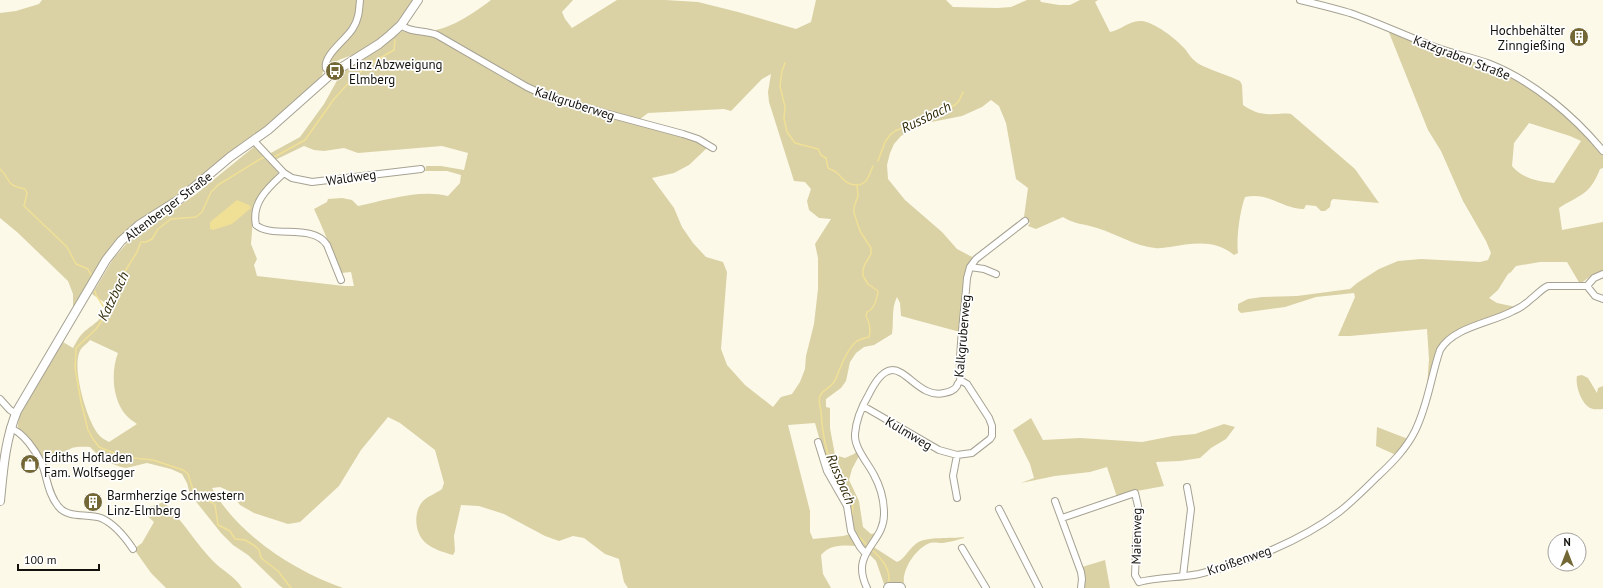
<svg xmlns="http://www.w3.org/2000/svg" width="1603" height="588" viewBox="0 0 1603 588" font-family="'PT Sans',sans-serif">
	<rect width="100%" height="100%" fill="#fcf9e8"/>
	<path fill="#dad1a5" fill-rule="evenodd" d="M 42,0 L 414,0 C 399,21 384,40 360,52 C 351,56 342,58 335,62 L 335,64 L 323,72 L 321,78 L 265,128 L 192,187 L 135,224 L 73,309 L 73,294 L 68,281 L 17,232 L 0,218 L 0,13 L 16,11 L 39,4 Z
		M 491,0 L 573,0 L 562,12 L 565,19 L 572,28 L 617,0 L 665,0 L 698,2 L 738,12 L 796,29 L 811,22 L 816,0 L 946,0 L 953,7 L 998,8 L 1011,7 L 1027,0 L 1040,0 L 1041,2 L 1059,5 L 1070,5 L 1080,0 L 1098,0 L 1095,2 L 1110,32 C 1121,30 1130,20 1141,21 C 1155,22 1176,39 1185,49 C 1190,56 1194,62 1203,66 C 1215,72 1228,75 1240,81 L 1242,85 L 1243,105 C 1253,112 1262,115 1274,114 C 1280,114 1285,113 1291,114 L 1355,169 L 1379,203 L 1333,199 L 1331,201 L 1330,207 L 1325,211 L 1321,211 L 1316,206 L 1306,205 L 1304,209 C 1282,209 1270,192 1245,197 C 1240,210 1236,239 1238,253 L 1234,255 C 1215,239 1193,243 1170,247 C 1165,247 1160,249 1155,248 C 1135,246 1117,234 1097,228 C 1085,224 1073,224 1063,217 L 1036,229 L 1028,226 L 1030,223 L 1024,217 L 1028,188 L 1016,179 L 1006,123 L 999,106 L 991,100 L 982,107 L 962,116 L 921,124 L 901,136 L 894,144 L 890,153 L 887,165 L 888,179 L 905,200 L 942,232 L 957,249 L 974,258 L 969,265 L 960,332 L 901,316 L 900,303 L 897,297 C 891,309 894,321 892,334 L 874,345 L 864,347 L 856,353 L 850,362 L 846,381 L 841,388 L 826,399 L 826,407 L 830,408 L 830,428 L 835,455 L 845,458 L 854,454 L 858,450 L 860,454 L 852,469 L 849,480 L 859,501 L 863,527 L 871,534 L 876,533 L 865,548 L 857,539 L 827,466 L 815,423 L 788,425 L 810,511 L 810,532 L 813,539 L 843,536 L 851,534 L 857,546 C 844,545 830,544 821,555 L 823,574 L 831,588 L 628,588 L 624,582 L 619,559 L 605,554 L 584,538 L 573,536 L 559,541 L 545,536 L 504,514 L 479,506 L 461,505 L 454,536 L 455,551 L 453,555 C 443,552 435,550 427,544 C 414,534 413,512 423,501 C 428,496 437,493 442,489 L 444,483 L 435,450 L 400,423 L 388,417 L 361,450 L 339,486 L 300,522 L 288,524 L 254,513 L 240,505 L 229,491 L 220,487 L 212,488 C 237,534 294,571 343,588 L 283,588 L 280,586 L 248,555 L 233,545 L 221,533 L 190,494 L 187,483 L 182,474 L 171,469 L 147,463 L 126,468 L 121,467 L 110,463 L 97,454 L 90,447 C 84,447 75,446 70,449 C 62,452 57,460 48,464 L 40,459 L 18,428 C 15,413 54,358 63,342 L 73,348 C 76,343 79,336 84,332 C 93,324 107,318 105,303 L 92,294 L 113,259 L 127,243 L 196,194 L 255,146 L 277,170 L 278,173 L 259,196 L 254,206 L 251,244 L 257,259 L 254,265 L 257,276 L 344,286 L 354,286 L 351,272 L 341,273 C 332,252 324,230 314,209 L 327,202 L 328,199 L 342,198 L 352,200 L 358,206 C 386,200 420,189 448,196 L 460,183 L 461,175 L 447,171 L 425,171 L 426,166 L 441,166 L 464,170 L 468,153 L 442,146 L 358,153 L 344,148 L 324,151 L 314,150 L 304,146 L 275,160 L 269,154 L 300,137 L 324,104 L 339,77 L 347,69 L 378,50 L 402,31 C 436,38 465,20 491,0 ZM 771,74 L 768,92 L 769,102 L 794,181 L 805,182 L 811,189 L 807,201 L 809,210 L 819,218 L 831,219 L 815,244 L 818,258 L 818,289 L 814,324 L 806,356 L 805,369 L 800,382 L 792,394 L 781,397 L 773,407 L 745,385 L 727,365 L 721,349 L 727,272 L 723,262 L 706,257 L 693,243 L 682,227 L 674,208 L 652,178 L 674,173 L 689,165 L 708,147 L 692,138 L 537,93 L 639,120 L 648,113 L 724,109 L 731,111 L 762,79 ZM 90,340 L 118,353 C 111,371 112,398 125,414 C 128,418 133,421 137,424 L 109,442 C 106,440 101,438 99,435 C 87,422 70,364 81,349 C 83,346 88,343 90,340 Z
		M 1388,30 L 1497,69 L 1532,89 L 1561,111 L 1573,121 L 1603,154 L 1603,168 L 1600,169 C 1590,195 1581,194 1559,208 L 1562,230 L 1603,222 L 1603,272 L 1592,275 L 1580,284 L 1567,262 L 1540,262 L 1516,266 L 1511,272 L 1508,274 L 1498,290 L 1489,298 L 1497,303 L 1516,307 L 1445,339 L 1427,388 L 1429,359 L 1427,329 L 1350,336 L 1338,336 L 1355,297 L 1354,293 L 1316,297 L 1285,307 L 1241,313 L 1238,310 L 1238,304 L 1248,299 L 1262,297 L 1297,296 L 1350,289 L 1357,283 L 1379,269 L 1398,261 L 1421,259 L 1480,262 L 1488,260 L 1491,253 L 1486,241 L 1463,201 L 1441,151 L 1428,130 ZM 1529,123 L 1570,136 L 1581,141 L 1554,183 C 1538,181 1523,179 1512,166 L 1514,143 Z
		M 1582,375 L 1588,378 L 1597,393 L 1598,388 L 1603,386 L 1603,409 C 1599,409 1594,410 1590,408 C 1581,403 1575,385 1577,376 Z
		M 1031,418 L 1043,440 L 1080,438 L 1142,442 L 1173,436 L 1195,434 L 1224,424 L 1235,427 L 1226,439 L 1211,448 L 1200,458 L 1180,461 L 1156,462 L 1164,486 L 1137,491 L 1117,497 L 1107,467 L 1090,472 L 1055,476 L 1021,483 L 1034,478 L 1030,464 L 1013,430 Z
		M 1377,427 L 1408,439 L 1396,455 L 1376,446 Z
		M 164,502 C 182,520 195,542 212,560 C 221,570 235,576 242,588 L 166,588 L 151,573 L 134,549 L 142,543 L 154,522 L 141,510 Z
		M 964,537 L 964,538 C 957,540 950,542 943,543 C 938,543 934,542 930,543 C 916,548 902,569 904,583 L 884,584 L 876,561 L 868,553 L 872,546 L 897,562 C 905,559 909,548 917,543 C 927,536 951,539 964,537 Z
		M 1105,560 L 1110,588 L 1083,588 L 1082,567 Z"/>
	<path fill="#f0e095" d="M 237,200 L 249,205 L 251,208 L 232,224 L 213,230 L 210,229 L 210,222 Z"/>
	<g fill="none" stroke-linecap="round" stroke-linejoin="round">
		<path stroke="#f0e095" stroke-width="1.5" d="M 785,63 L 782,71 L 780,86 L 785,107 L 784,118 L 787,132 L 795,143 L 818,149 L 821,155 L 826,158 L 828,168 C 831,170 834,170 837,173 C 844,179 846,185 857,185
			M 266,157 L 262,158 L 218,185 L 211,192 L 202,212 L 196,217 L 171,219 L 158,229 L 152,239 L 146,242 L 141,242 L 137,252 L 124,273 L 112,299 L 108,312 L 96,329 L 76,348 L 75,368 L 81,402 L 88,430 L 93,439 L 99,447 L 124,457 L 153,460 L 183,470 L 188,474 L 193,490 L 215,505 L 218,525 L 230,531 L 235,539 L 245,540 L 255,546 L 259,550 L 261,558 L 278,571 L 291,588
			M 272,157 L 276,156 L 305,140 L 334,99 L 355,76 L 375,61 L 394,50 L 395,40
			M 878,161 L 885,142 L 890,135 L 895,131 L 955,105 L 959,101 L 963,92
			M 0,169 C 13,181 3,184 25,189 L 27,193 L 24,206 L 67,247 L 76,264 L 88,269 L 92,277
			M 95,291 L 96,295 L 107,312
			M 851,517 C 859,496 840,483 832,465 C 825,449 822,429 821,411 C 820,406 818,401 820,396 C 823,388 833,389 837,376 C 841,365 848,348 857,341 C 861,339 865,338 869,337 C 871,329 870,323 866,316 L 867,312 C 875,309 877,298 878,291 L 868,284 L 863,276 L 863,270 L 865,264 L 871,254 L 871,248 L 860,231 L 854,213 L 854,207 L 858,196 L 857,185 C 868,184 869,175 873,166
			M 853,527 L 856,534 L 868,546
			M 870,548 C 881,558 890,567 889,581"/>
		<g stroke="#a6a293" stroke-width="8">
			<path id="minor" d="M 1300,0 C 1317,4 1333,8 1350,13 C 1379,23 1406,36 1435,47 C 1453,54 1472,57 1490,64 C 1533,81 1574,116 1603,151
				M 401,25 C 410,33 425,30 437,35 L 527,87 L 553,99 L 683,134 L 698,139 L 713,148
				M 331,74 L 326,68 C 323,55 347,39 353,28 C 359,19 359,10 360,0
				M 254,141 L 284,173 C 269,187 251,202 256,225 C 273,239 313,223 327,245 L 341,280
				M 284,173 L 292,178 L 312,182 L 421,169
				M 970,267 L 984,269 L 996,274
				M 1587,286 L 1595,296 L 1603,299
				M 1587,286 L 1594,278 L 1603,274
				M 0,399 L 10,410 L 16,414
				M 863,406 L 939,450 L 957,455 L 972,453 L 990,439 L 992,436 L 992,426 L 989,418 L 967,384 L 960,380
				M 10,428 C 23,432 36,451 42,464 C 47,477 48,494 58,506 C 68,519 86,513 101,518 C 115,524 125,537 133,549
				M 818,442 L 827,471 L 847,506 L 851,531 L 860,547 L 865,553
				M 957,455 L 953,476 L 957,498
				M 1055,501 L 1081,572 L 1082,579 L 1081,588
				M 999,509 L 1039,588
				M 1062,518 L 1135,493 L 1138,506 L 1135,575 L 1139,582
				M 962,548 L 986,588
				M 1183,576 L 1191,509 L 1187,487
				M 1139,582 C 1158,577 1179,578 1199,574 C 1246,563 1301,541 1339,512 C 1353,501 1365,489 1377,477 C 1392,463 1406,449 1415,431 C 1428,405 1431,376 1440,350 C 1453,327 1491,323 1513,311 C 1520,308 1526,304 1531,299 C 1537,295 1541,289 1548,286 L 1587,286
				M 867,588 C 849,551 885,544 884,513 C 884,500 880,486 874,475 C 868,463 854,448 855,434 C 856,420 862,406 869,394 C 897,337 911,401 944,393 C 949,392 954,391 957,386 C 957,385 959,382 960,381 C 961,375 959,366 960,360 C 961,332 965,305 967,278 L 970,267 L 976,259 L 1025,221"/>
		</g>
		<g stroke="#a6a293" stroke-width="10">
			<path id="tertiary" d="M 0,501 C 3,470 5,440 17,411 L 106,260 L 121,241 L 139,225 L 180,199 L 230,157 L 268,130 L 331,74 L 379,44 L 390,35 L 401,25 L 418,0"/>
		</g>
		<g stroke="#a6a293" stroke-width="12">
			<path id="primary" d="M 889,588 L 900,588"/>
		</g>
		<use href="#minor" stroke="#fff" stroke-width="6"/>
		<use href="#tertiary" stroke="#fff" stroke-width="8"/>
		<use href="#primary" stroke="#fff" stroke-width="10"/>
	</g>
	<defs>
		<g id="building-disc" transform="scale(1)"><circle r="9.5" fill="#736835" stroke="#fff"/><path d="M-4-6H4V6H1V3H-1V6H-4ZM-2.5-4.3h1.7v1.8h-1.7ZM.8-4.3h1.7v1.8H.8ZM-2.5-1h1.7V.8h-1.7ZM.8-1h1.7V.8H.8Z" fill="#fff"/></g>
		<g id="bus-disc" transform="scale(1)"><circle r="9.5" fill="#736835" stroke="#fff"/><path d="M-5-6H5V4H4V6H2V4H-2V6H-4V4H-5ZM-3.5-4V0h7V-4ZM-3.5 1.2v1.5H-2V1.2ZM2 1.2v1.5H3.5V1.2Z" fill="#fff"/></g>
		<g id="shop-disc" transform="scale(1)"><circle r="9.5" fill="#736835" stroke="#fff"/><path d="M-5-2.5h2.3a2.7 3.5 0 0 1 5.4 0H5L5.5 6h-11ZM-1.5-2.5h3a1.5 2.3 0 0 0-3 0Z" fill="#fff"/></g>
	</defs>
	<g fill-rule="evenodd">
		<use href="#building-disc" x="1579" y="37"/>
		<use href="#bus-disc" x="335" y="71"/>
		<use href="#shop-disc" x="30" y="464"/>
		<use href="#building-disc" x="93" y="502"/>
	</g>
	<g text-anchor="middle" stroke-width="3.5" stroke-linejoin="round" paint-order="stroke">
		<g font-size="13" fill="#13110c" stroke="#fff" text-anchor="start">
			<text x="1565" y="35" text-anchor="end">Hochbehälter<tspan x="1565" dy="15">Zinngießing</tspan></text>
			<text x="349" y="69">Linz Abzweigung<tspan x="349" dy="15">Elmberg</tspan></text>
			<text x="44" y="462">Ediths Hofladen<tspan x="44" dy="15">Fam. Wolfsegger</tspan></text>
			<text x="107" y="500">Barmherzige Schwestern<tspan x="107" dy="15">Linz-Elmberg</tspan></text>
		</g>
		<g font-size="13" fill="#13110c" stroke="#fff">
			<text transform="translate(1462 57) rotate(21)" y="5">Katzgraben Straße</text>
			<text transform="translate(575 103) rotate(18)" y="5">Kalkgruberweg</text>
			<text transform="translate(351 177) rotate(-8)" y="5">Waldweg</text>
			<text transform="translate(168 206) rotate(-37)" y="5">Altenberger Straße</text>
			<text transform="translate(962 336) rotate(-85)" y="5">Kalkgruberweg</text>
			<text transform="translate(909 433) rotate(31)" y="5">Kulmweg</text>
			<text transform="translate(1136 536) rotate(-89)" y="5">Maienweg</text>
			<text transform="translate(1239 560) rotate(-19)" y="5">Kroißenweg</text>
		</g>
		<g font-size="14" font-style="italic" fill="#322b09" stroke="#fff">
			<text transform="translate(926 117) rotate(-26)" y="5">Russbach</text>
			<text transform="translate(113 296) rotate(-64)" y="5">Katzbach</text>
			<text transform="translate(841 479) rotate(67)" y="5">Russbach</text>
		</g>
	</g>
	<g transform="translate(1567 552)"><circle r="19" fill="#ffffff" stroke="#a1a09e"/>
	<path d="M0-3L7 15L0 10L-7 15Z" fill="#736835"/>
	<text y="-6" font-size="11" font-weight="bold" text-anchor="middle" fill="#13110c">N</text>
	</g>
	<path d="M18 564v6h81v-6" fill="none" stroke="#13110c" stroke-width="2"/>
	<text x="24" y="564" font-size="12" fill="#13110c" stroke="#ffffff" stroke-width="3" paint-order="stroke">100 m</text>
</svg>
